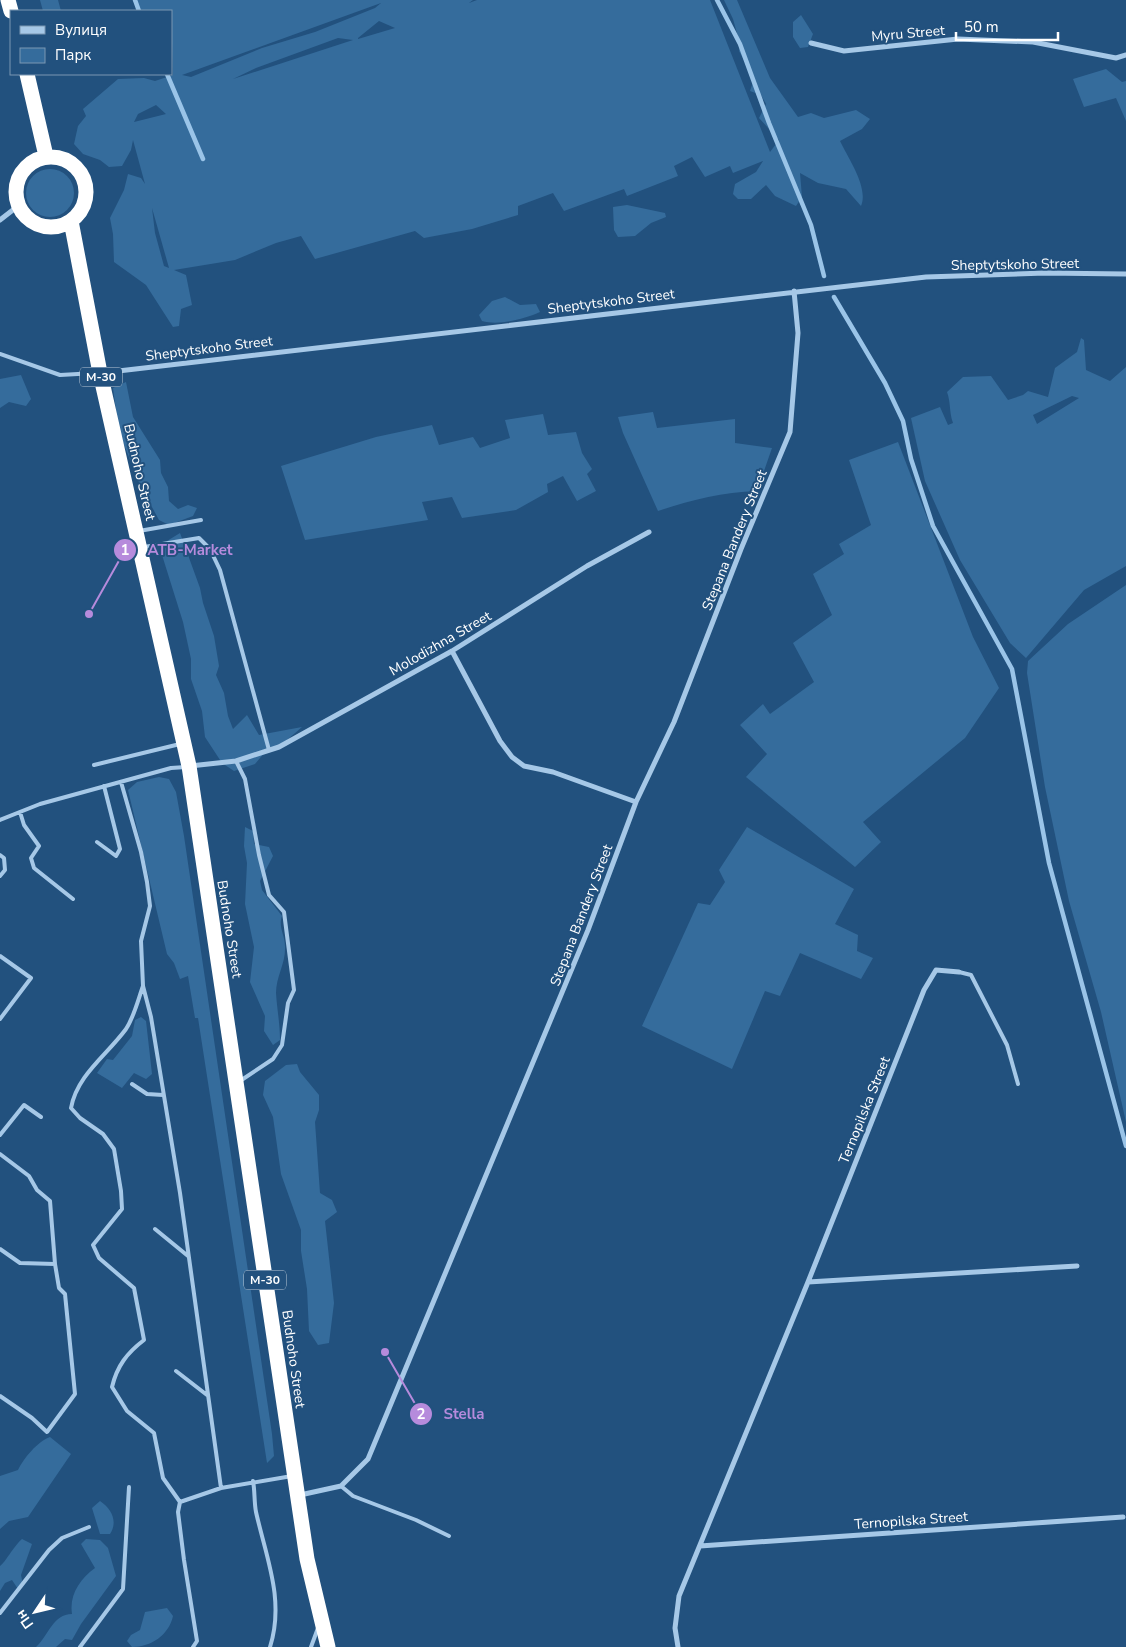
<svg xmlns="http://www.w3.org/2000/svg" width="1126" height="1647" viewBox="0 0 1126 1647" font-family="'Nunito Sans',sans-serif">
	<rect width="100%" height="100%" fill="#22517e"/>
	<path fill="#356c9c" fill-rule="evenodd" d="M 40,0 L 58,0 L 61,11 L 43,11 Z
		M 136,0 L 473,0 L 469,3 L 477,0 L 710,0 L 770,152 L 779,140 L 759,118 L 766,104 L 761,95 L 750,91 L 754,79 L 739,51 L 740,44 L 733,19 L 724,0 L 737,0 L 770,78 L 798,117 L 811,113 L 824,118 L 856,110 L 870,119 L 862,129 L 840,141 C 848,158 869,188 861,206 L 846,189 L 818,183 L 800,173 L 802,197 L 796,206 L 775,196 L 766,185 L 751,199 L 738,199 L 733,194 L 735,184 L 756,172 L 763,161 L 733,173 L 730,166 L 705,177 L 692,157 L 674,166 L 678,176 L 627,196 L 624,189 L 564,211 L 553,193 L 518,206 L 518,215 L 472,229 L 424,238 L 415,231 L 315,259 L 301,236 L 276,243 L 235,260 L 174,270 L 186,275 L 192,305 L 181,309 L 179,326 L 173,327 L 146,285 L 114,262 L 113,234 L 110,218 L 124,190 L 128,174 L 141,178 L 145,184 L 133,140 L 131,150 L 122,166 L 109,167 L 100,160 L 83,154 L 74,144 L 78,126 L 86,116 L 83,109 L 118,79 L 144,78 L 155,81 L 173,75 L 171,11 L 139,11 ZM 381,3 L 375,8 L 315,32 L 262,48 L 191,77 L 182,75 ZM 379,21 L 395,28 L 358,39 L 358,38 ZM 338,38 L 353,40 L 233,79 L 256,68 ZM 156,105 L 166,114 L 134,122 L 138,114 ZM 152,208 L 169,268 L 164,266 L 155,233 Z
		M 801,15 L 813,34 L 808,47 L 800,48 L 793,37 L 793,22 Z
		M 1106,69 L 1122,82 L 1126,81 L 1126,121 L 1116,98 L 1084,107 L 1073,79 Z
		M26 193a24 24 0 1 1 48 0a24 24 0 1 1-48 0Z
		M 627,205 L 665,213 L 666,217 L 651,223 L 635,236 L 618,237 L 614,230 L 613,207 Z
		M 505,297 L 520,305 L 536,304 L 540,312 C 524,319 499,326 482,321 L 479,315 L 492,301 Z
		M 1081,338 L 1084,340 L 1086,370 L 1110,381 L 1126,367 L 1126,566 L 1084,590 L 1026,658 L 1010,643 L 960,560 L 925,481 L 911,418 L 940,407 L 948,425 L 953,423 C 949,412 951,403 947,392 L 963,377 L 991,376 L 1008,400 L 1023,395 L 1028,391 L 1048,397 L 1055,368 L 1077,352 ZM 1072,396 L 1079,398 L 1037,424 L 1033,415 Z
		M 21,375 L 31,399 L 26,406 L 9,402 L 0,408 L 0,379 Z
		M 126,382 L 133,417 L 160,460 L 161,473 L 168,487 L 169,501 L 178,509 L 188,505 L 197,508 L 193,516 L 169,525 L 159,520 L 140,485 L 119,432 L 113,388 Z
		M 653,412 L 657,428 L 735,419 L 735,443 L 772,448 L 757,491 C 722,492 691,500 658,511 L 623,433 L 618,417 Z
		M 543,414 L 548,435 L 576,432 L 582,453 L 592,469 L 587,474 L 596,491 L 577,501 L 563,476 L 547,484 L 548,492 L 516,510 L 462,518 L 452,497 L 422,502 L 428,520 L 305,540 L 281,466 L 376,437 L 432,425 L 439,445 L 473,437 L 480,448 L 510,438 L 505,420 Z
		M 898,442 L 973,637 L 999,688 L 965,738 L 863,822 L 881,842 L 855,867 L 746,777 L 767,754 L 740,725 L 763,704 L 770,714 L 814,682 L 793,643 L 832,615 L 813,574 L 844,554 L 839,544 L 871,525 L 849,460 Z
		M 180,533 L 200,588 L 203,603 L 214,636 L 219,666 L 216,675 L 224,693 L 228,716 L 233,729 L 247,715 L 259,735 L 302,727 L 279,747 L 265,752 L 255,764 L 234,771 L 222,763 L 205,737 L 202,711 L 191,679 L 191,659 L 183,622 L 162,555 L 167,541 Z
		M 1126,585 L 1126,1122 L 1101,1012 L 1069,901 L 1045,787 L 1027,673 L 1028,661 L 1068,624 Z
		M 159,777 L 169,779 L 176,792 L 184,836 L 272,1434 L 274,1456 L 267,1463 L 198,1018 L 195,1018 L 188,976 L 180,979 L 174,963 L 167,954 L 128,790 L 137,782 Z
		M 245,827 L 253,831 L 254,844 L 269,847 L 273,856 L 260,881 L 262,890 L 282,916 C 278,927 285,935 285,946 C 286,963 276,976 276,993 C 277,1009 280,1024 280,1040 L 273,1045 L 264,1031 L 265,1016 L 250,982 L 254,947 L 245,904 L 247,863 L 244,846 Z
		M 747,827 L 854,889 L 835,924 L 858,935 L 857,951 L 873,958 L 861,979 L 800,953 L 780,996 L 765,991 L 732,1069 L 642,1026 L 698,903 L 710,905 L 725,882 L 719,870 Z
		M 141,1017 L 146,1021 L 152,1074 L 146,1079 L 134,1073 L 122,1088 L 97,1073 L 107,1059 L 113,1060 L 132,1036 L 135,1020 Z
		M 297,1064 L 300,1072 L 319,1095 L 319,1110 L 315,1122 L 320,1193 L 332,1200 L 337,1212 L 325,1221 L 334,1303 L 329,1343 L 318,1345 L 309,1331 L 307,1289 L 301,1251 L 301,1230 L 281,1174 L 273,1117 L 263,1095 L 265,1081 L 286,1065 Z
		M 50,1437 L 71,1454 L 28,1517 L 9,1521 L 0,1529 L 0,1476 L 18,1470 C 24,1458 37,1442 50,1437 Z
		M 100,1501 C 112,1509 118,1522 110,1534 L 100,1534 L 92,1508 Z
		M 22,1539 L 32,1544 L 21,1575 L 23,1585 L 18,1589 L 12,1580 L 5,1583 L 0,1591 L 0,1566 C 5,1563 13,1547 22,1539 Z
		M 86,1539 L 100,1540 L 108,1548 L 116,1576 L 81,1624 L 72,1640 L 65,1639 L 56,1647 L 36,1647 C 49,1635 53,1614 72,1614 C 69,1595 80,1579 95,1568 L 81,1544 Z
		M 167,1608 L 173,1616 C 169,1635 151,1647 132,1647 L 127,1641 L 131,1635 L 140,1630 L 145,1612 Z"/>
	<g fill="none" stroke-linecap="round" stroke-linejoin="round">
		<path stroke="#9ac4e8" stroke-width="4.5" d="M 135,0 L 139,11
			M 717,0 L 740,44 L 769,123 L 811,225 L 824,276
			M 167,74 L 203,159
			M 834,297 L 885,383 L 903,421 L 911,459 L 933,526 L 1012,669 L 1049,863 L 1126,1146"/>
		<path stroke="#a6c8e7" stroke-width="4" d="M 0,354 L 60,375 L 96,373
			M 139,531 L 201,520
			M 144,547 L 199,538 L 210,549 L 220,570 L 269,750
			M 236,761 L 245,779 L 259,855 L 269,895 L 284,912 L 294,990 L 288,1003 L 282,1045 L 273,1059 L 240,1081
			M 94,765 L 180,744
			M 121,782 L 141,852 L 147,882 L 150,906 L 141,941 L 143,986 L 151,1017 L 180,1193 L 221,1488
			M 20,812 L 24,825 L 39,846 L 31,858 L 34,868 L 73,899
			M 0,820 L 40,804 L 171,768 L 186,767
			M 97,842 L 116,856 L 120,849 L 104,786
			M 0,855 L 4,858 L 5,870 L 0,876
			M 0,956 L 31,978 L 0,1019
			M 959,972 L 971,975 L 1007,1045 L 1018,1084
			M 143,986 C 138,1000 134,1017 126,1029 C 107,1055 77,1075 71,1108 L 80,1118 L 103,1134 L 114,1149 L 121,1191 L 122,1209 L 93,1245 L 99,1258 L 134,1288 L 144,1340 C 127,1353 117,1366 112,1387 L 127,1411 L 154,1433 L 163,1478 L 180,1502
			M 132,1084 L 147,1094 L 163,1095
			M 0,1135 L 24,1105 L 41,1117
			M 0,1154 L 29,1176 L 37,1190 L 50,1201 L 55,1264 L 20,1263 L 0,1249
			M 155,1229 L 188,1256
			M 176,1371 L 207,1395
			M 0,1396 L 32,1418 L 47,1432 L 75,1394 L 65,1294 L 59,1288 L 55,1264
			M 253,1481 C 255,1491 254,1502 256,1512 C 266,1557 285,1600 270,1647
			M 341,1486 L 353,1496 L 416,1520 L 449,1536
			M 0,1613 L 49,1550 L 62,1538 L 89,1527
			M 80,1647 L 123,1589 L 129,1487
			M 193,1647 L 197,1641 L 184,1560 L 178,1512 L 180,1502 L 221,1488 L 292,1476
			M 311,1647 L 318,1628"/>
		<path stroke="#a6c8e7" stroke-width="5" d="M 811,43 L 844,51 L 958,39 L 1033,42 L 1116,58 L 1126,55
			M 0,220 L 18,206
			M 101,373 L 926,277 L 1045,273 L 1126,274
			M 452,651 L 500,741 L 512,757 L 524,766 L 553,772 L 636,802
			M 190,766 L 236,761 L 279,747 L 452,651 L 587,566 L 649,532
			M 808,1282 L 1077,1266
			M 300,1495 L 341,1486 L 368,1459 L 588,930 L 636,802 L 674,722 L 741,549 L 790,432 L 798,333 L 794,291
			M 700,1546 L 1123,1517
			M 678,1647 L 675,1628 L 679,1596 L 808,1282 L 924,990 L 936,970 L 959,972"/>
		<path stroke="#fff" stroke-width="15" d="M 8,0 L 11,11
			M 27,74 L 46,156
			M16 192a35 35 0 1 1 70 0a35 35 0 1 1-70 0Z
			M 71,221 L 100,373 L 189,766 L 307,1559 L 328,1647"/>
	</g>
	<g text-anchor="middle" stroke-width="4" stroke-linejoin="round" paint-order="stroke">
		<g fill="#22517e" stroke="#bdcbd8" stroke-width="1">
			<rect x="80" y="367.5" width="42" height="19" rx="4"/>
			<rect x="244" y="1270.5" width="42" height="19" rx="4"/>
		</g>
		<g font-size="12" font-weight="bold" fill="#fff">
			<text x="101" y="381">М-30</text>
			<text x="265" y="1284">М-30</text>
		</g>
		<g font-size="14" fill="#fff" stroke="#22517e">
			<text transform="translate(908 33) rotate(-5)" y="5">Myru Street</text>
			<text transform="translate(1015 264) rotate(-1)" y="5">Sheptytskoho Street</text>
			<text transform="translate(611 301) rotate(-7)" y="5">Sheptytskoho Street</text>
			<text transform="translate(209 348) rotate(-7)" y="5">Sheptytskoho Street</text>
			<text transform="translate(140 472) rotate(77)" y="5">Budnoho Street</text>
			<text transform="translate(734 540) rotate(-68)" y="5">Stepana Bandery Street</text>
			<text transform="translate(440 643) rotate(-30)" y="5">Molodizhna Street</text>
			<text transform="translate(581 915) rotate(-69)" y="5">Stepana Bandery Street</text>
			<text transform="translate(230 929) rotate(81)" y="5">Budnoho Street</text>
			<text transform="translate(864 1110) rotate(-68)" y="5">Ternopilska Street</text>
			<text transform="translate(294 1359) rotate(82)" y="5">Budnoho Street</text>
			<text transform="translate(911 1520) rotate(-4)" y="5">Ternopilska Street</text>
		</g>
	</g>
	<path fill="none" stroke="#b68bdc" stroke-width="2" d="M89 614L125 550M385 1352L421 1414"/>
	<g fill="#b68bdc" stroke="#22517e" stroke-width="2">
		<circle cx="89" cy="614" r="5"/>
		<circle cx="385" cy="1352" r="5"/>
		<circle cx="125" cy="550" r="12"/>
		<circle cx="421" cy="1414" r="12"/>
	</g>
	<g font-size="15" text-anchor="middle" font-weight="bold" fill="#fff">
		<text x="125" y="555">1</text>
		<text x="421" y="1419">2</text>
	</g>
	<g font-size="15" text-anchor="middle" font-weight="bold" fill="#b68bdc" stroke="#22517e" stroke-width="4" stroke-linejoin="round" paint-order="stroke">
		<text x="190" y="555">ATB-Market</text>
		<text x="464" y="1419">Stella</text>
	</g>
	<rect x="10" y="10" width="162" height="65" fill="#22517e" stroke="#7a97b2"/>
	<rect x="20" y="26" width="25" height="8" fill="#a6c8e7" stroke="#7a97b2"/>
	<text x="55" y="35" font-size="15" fill="#ffffff">Вулиця</text>
	<rect x="20" y="48" width="25" height="15" fill="#356c9c" stroke="#7a97b2"/>
	<text x="55" y="60" font-size="15" fill="#ffffff">Парк</text>
	<g transform="translate(35 1612) rotate(235)" stroke="#22517e" stroke-width="4" paint-order="stroke">
	<path d="M0-4L9 19L0 12L-9 19Z" fill="#ffffff"/>
	<text y="-8" font-size="14" font-weight="bold" text-anchor="middle" fill="#ffffff">Пн</text>
	</g>
	<path d="M956 32v8h102v-8" fill="none" stroke="#ffffff" stroke-width="2.5"/>
	<text x="964" y="32" font-size="15" fill="#ffffff" stroke="#22517e" stroke-width="4" paint-order="stroke">50 m</text>
</svg>
